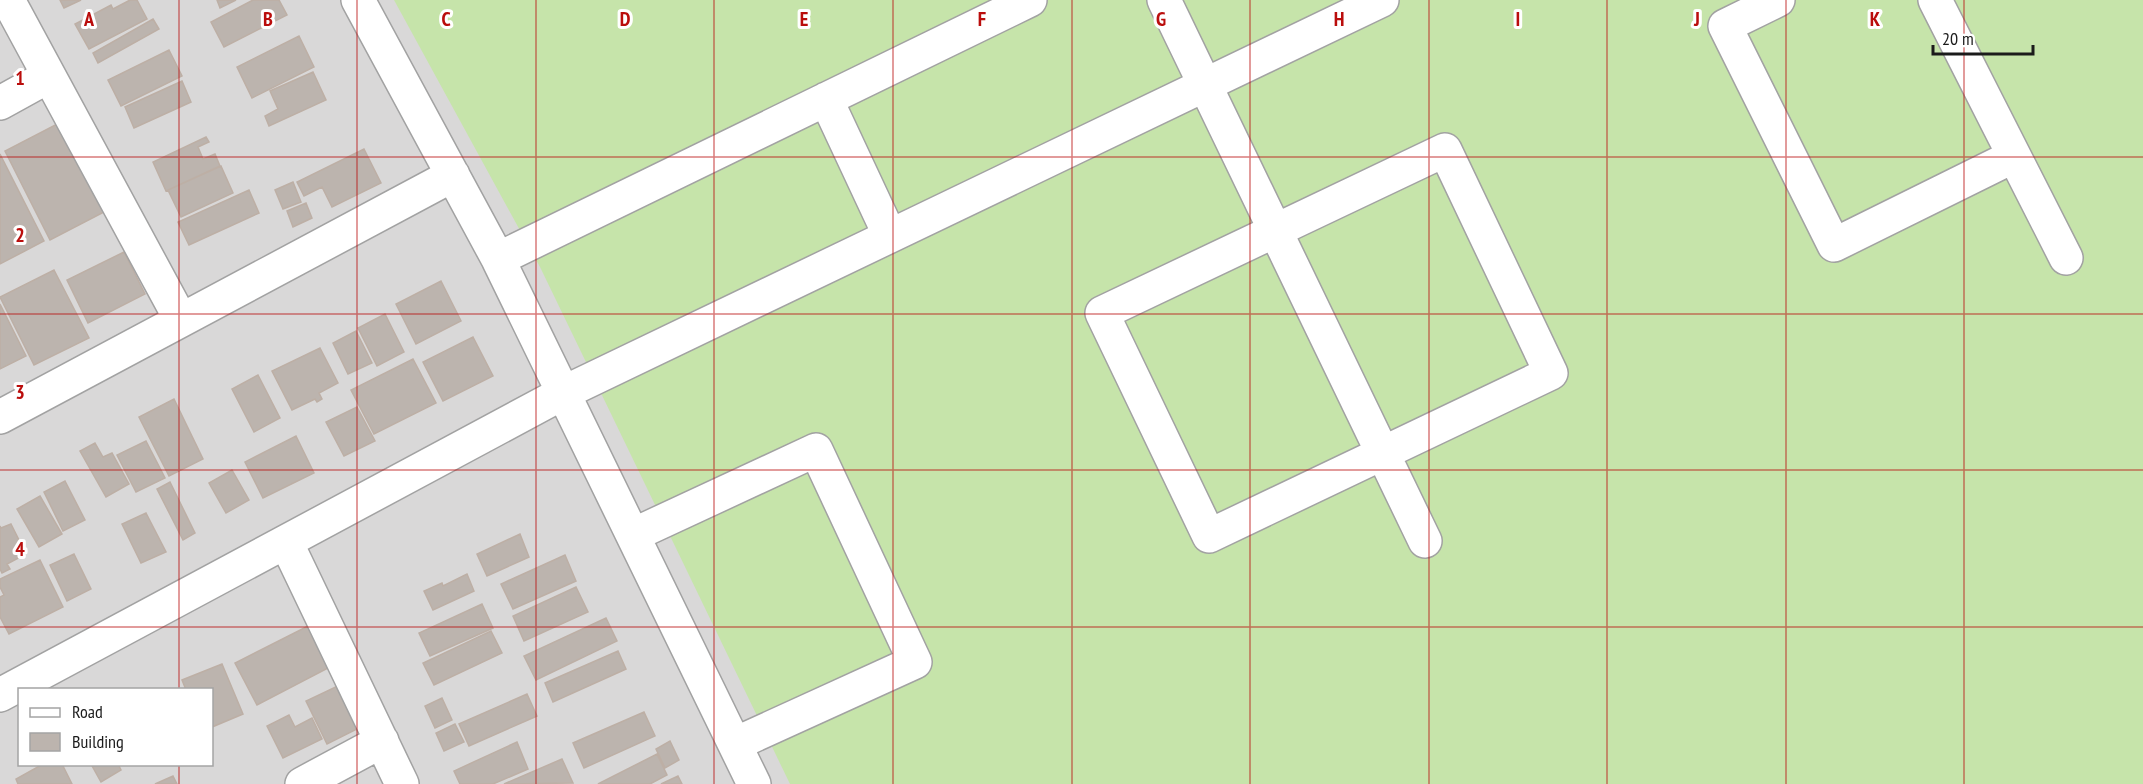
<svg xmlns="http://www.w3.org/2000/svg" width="2143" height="784" viewBox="0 0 2143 784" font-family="'PT Sans Narrow',sans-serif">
	<rect width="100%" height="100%" fill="#ece9e1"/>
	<path fill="#d9d8d8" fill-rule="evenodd" d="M 0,0 L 2109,0 L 2143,784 L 0,784 ZM 20,690 L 212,690 L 212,764 L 20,764 Z"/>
	<path fill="#c6e4aa" d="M 394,0 L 2143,0 L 2143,784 L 790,784 L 540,267 Z"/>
	<path fill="#bcb4ae" stroke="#bdafa5" stroke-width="1.5" d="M 60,0 L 81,0 L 64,8 Z
		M 130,0 L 137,0 L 147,19 L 89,49 L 75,24 L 111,5 L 113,9 Z
		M 217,0 L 236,0 L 220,8 Z
		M 253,0 L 279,0 L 287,15 L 224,47 L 211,22 Z
		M 153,19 L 159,29 L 98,63 L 93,53 Z
		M 299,36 L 314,67 L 252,98 L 237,67 Z
		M 169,50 L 182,76 L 121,106 L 108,80 Z
		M 313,72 L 326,100 L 269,126 L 265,116 L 278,109 L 270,91 Z
		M 182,81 L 191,102 L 134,128 L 125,107 Z
		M 63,121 L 108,210 L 50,240 L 5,151 Z
		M 206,137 L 209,142 L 198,147 L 203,159 L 215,154 L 220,166 L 166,191 L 153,162 Z
		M 364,149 L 381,183 L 332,207 L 322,187 L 304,196 L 297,182 Z
		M 0,154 L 44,241 L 0,264 Z
		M 221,166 L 233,193 L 181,217 L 168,190 Z
		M 293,182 L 301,202 L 283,209 L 275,190 Z
		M 249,190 L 259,213 L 189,245 L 178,222 Z
		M 306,203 L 312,218 L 293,227 L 287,211 Z
		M 124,252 L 145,294 L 88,323 L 67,280 Z
		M 54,270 L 89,338 L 34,365 L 0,297 Z
		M 441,281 L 461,321 L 416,344 L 396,304 Z
		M 0,304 L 26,356 L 0,369 Z
		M 385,314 L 404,352 L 377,366 L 358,328 Z
		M 356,331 L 372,363 L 348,374 L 333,343 Z
		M 473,337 L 493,376 L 443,401 L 423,362 Z
		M 320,348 L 338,383 L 319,393 L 322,399 L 317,402 L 315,399 L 292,410 L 272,371 Z
		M 413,359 L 436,403 L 374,434 L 351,390 Z
		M 258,375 L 280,418 L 254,432 L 232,389 Z
		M 174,399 L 203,459 L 169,476 L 139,417 Z
		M 357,407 L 375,441 L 344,456 L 326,422 Z
		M 296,436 L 314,473 L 263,498 L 245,462 Z
		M 146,441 L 165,478 L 136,492 L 117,455 Z
		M 95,443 L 103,457 L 112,453 L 129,484 L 106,497 L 80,451 Z
		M 232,470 L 249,500 L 226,513 L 209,483 Z
		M 65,481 L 85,520 L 63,531 L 44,492 Z
		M 170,482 L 195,533 L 183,540 L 157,489 Z
		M 40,496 L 62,534 L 39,547 L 17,509 Z
		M 146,513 L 166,552 L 141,563 L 122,524 Z
		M 11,524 L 26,554 L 7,564 L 10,569 L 2,573 L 0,569 L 0,526 L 1,528 Z
		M 520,534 L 529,557 L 487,576 L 477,554 Z
		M 74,554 L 91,589 L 67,601 L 50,565 Z
		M 565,555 L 576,581 L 513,609 L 501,584 Z
		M 40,560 L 63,607 L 9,634 L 0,617 L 0,597 L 4,595 L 0,587 L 0,579 Z
		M 467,574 L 474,591 L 433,610 L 424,591 L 442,583 L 443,586 Z
		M 576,587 L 588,612 L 524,641 L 513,616 Z
		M 482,604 L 493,628 L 430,656 L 419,633 Z
		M 606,618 L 617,641 L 536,680 L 524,656 Z
		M 312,624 L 332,666 L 257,705 L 235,663 Z
		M 491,631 L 502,653 L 434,685 L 423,663 Z
		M 618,651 L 626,669 L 553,702 L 545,683 Z
		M 222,664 L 243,714 L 212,727 L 212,690 L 186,690 L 182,680 Z
		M 342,684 L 363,726 L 327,744 L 306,701 Z
		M 527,694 L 537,716 L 469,746 L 459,724 Z
		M 442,698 L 452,720 L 435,728 L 425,706 Z
		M 644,712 L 655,736 L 584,768 L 573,743 Z
		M 289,715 L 295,727 L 312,718 L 322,739 L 283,758 L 267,726 Z
		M 455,724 L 464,742 L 444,751 L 436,733 Z
		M 670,741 L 679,760 L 665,768 L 656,749 Z
		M 517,742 L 528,769 L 493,784 L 460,784 L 454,771 Z
		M 657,754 L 667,775 L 650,784 L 598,784 Z
		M 562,759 L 573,783 L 504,784 Z
		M 43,764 L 62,764 L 72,784 L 18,784 L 16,779 Z
		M 91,764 L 118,764 L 121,770 L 101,782 Z
		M 173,776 L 177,784 L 155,784 Z
		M 678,776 L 682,784 L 661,784 Z"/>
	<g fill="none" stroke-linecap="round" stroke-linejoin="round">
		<g stroke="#a2a2a2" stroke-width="36">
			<path id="minor" d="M 8,0 L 181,320
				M 358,0 L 498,259 L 754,784
				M 1164,0 L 1425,541
				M 1778,0 L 1725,26 L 1834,245 L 2014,156
				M 1935,0 L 2066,258
				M 826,99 L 890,236
				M 0,103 L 49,76
				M 1445,150 L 1551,373 L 1209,536 L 1102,313 Z
				M 498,259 L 1030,0
				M 0,417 L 453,175
				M 633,535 L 816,450 L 915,662 L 735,744
				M 286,542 L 402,784
				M 0,695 L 563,393 L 1382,0
				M 302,784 L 382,741"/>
		</g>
		<use href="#minor" stroke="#fff" stroke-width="33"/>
	</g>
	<path fill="none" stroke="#ba0d0c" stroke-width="1.5" stroke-opacity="0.55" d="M 179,0 L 179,690M 357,0 L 357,784M 536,0 L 536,784M 714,0 L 714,784M 893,0 L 893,784M 1072,0 L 1072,784M 1250,0 L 1250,784M 1429,0 L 1429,784M 1607,0 L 1607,784M 1786,0 L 1786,784M 1964,0 L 1964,784M 0,157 L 2143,157M 0,314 L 2143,314M 0,470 L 2143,470M 0,627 L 2143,627M 179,764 L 179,784"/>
	<g font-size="20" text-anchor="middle" font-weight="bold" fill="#ba0d0c" stroke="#fff" stroke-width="6" stroke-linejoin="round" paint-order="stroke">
		<text x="89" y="26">A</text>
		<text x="268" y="26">B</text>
		<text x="446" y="26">C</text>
		<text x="625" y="26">D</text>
		<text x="804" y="26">E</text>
		<text x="982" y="26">F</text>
		<text x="1161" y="26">G</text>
		<text x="1339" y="26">H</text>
		<text x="1518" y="26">I</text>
		<text x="1697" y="26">J</text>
		<text x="1875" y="26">K</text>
		<text x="20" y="85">1</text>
		<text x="20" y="242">2</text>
		<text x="20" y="399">3</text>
		<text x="20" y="556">4</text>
	</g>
	<rect x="18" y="688" width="195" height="78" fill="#ffffff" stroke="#a4a4a4" stroke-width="1.5"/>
	<rect x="30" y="708" width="30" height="9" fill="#ffffff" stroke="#a4a4a4" stroke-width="1.5"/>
	<text x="72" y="718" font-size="18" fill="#1b1b1b">Road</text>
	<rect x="30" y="733" width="30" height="18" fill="#bcb4ae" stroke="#a4a4a4" stroke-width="1.5"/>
	<text x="72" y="748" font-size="18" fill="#1b1b1b">Building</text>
	<path d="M1933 45v9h100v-9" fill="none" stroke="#1b1b1b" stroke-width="3"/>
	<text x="1942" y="45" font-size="18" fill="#1b1b1b" stroke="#ffffff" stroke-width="4.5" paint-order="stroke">20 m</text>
</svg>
